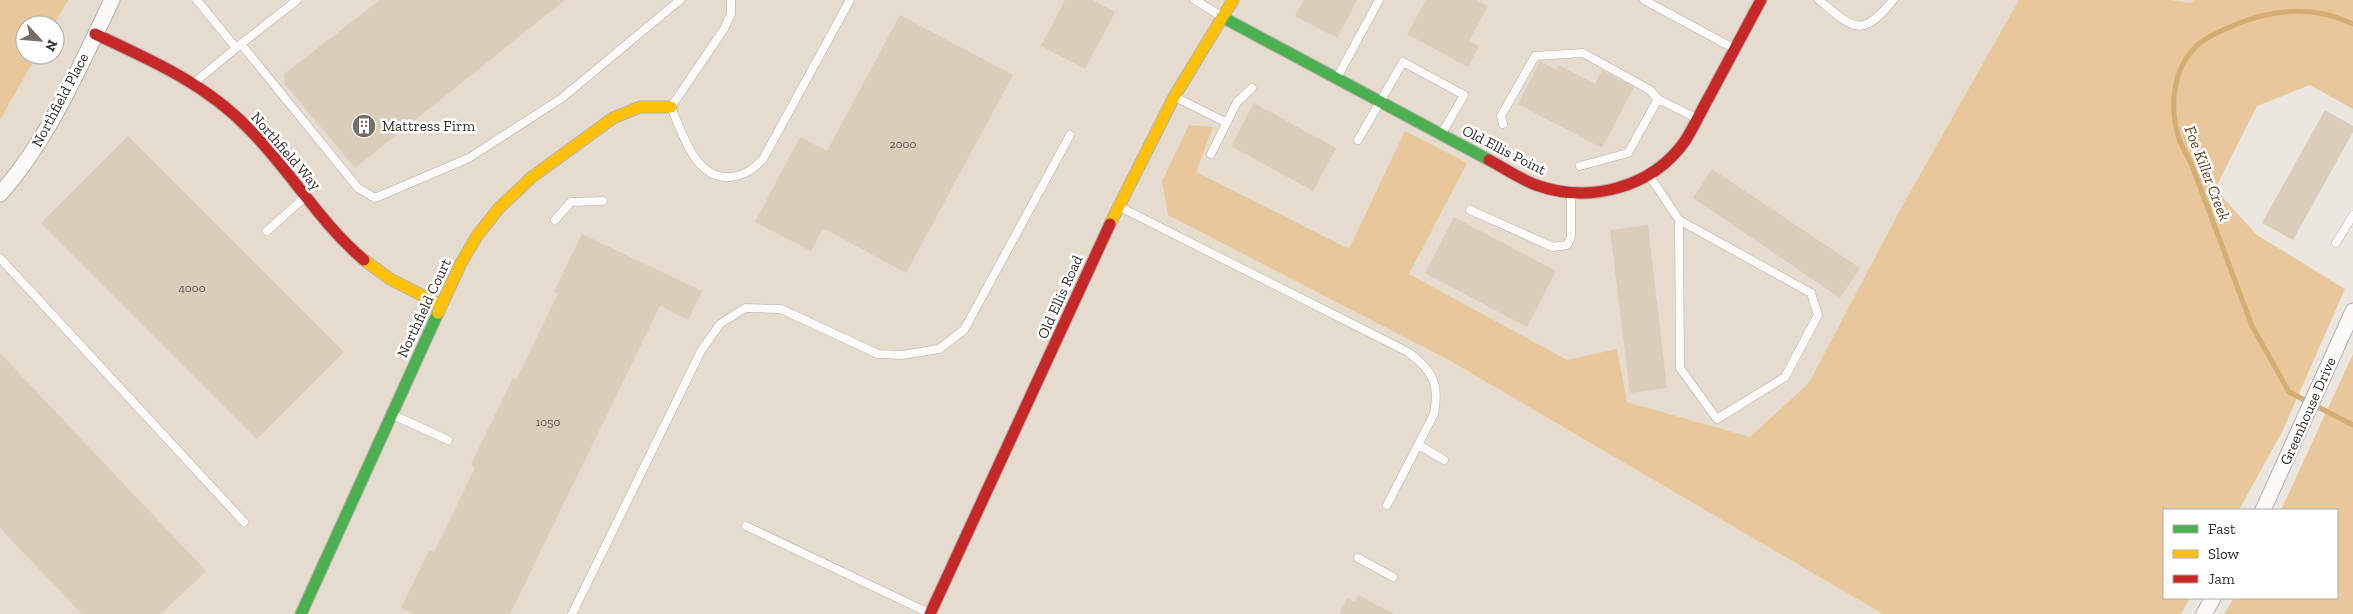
<svg xmlns="http://www.w3.org/2000/svg" width="2353" height="614" viewBox="0 0 2353 614" font-family="'Zilla Slab',serif">
	<rect width="100%" height="100%" fill="#ebe6df"/>
	<path fill="#e5dbce" d="M 68,0 L 2353,0 L 2262,39 L 2169,189 L 2164,510 L 2135,614 L 0,614 L 0,120 L 37,55 L 55,55 L 54,25 Z"/>
	<path fill="#e8c89a" d="M 0,0 L 68,0 L 54,25 L 25,25 L 25,55 L 37,55 L 0,120 Z
		M 2019,0 L 2169,0 L 2191,3 L 2194,0 L 2353,0 L 2353,109 L 2310,85 L 2257,106 L 2215,189 L 2257,235 L 2345,289 L 2282,432 L 2239,510 L 2164,510 L 2164,598 L 2190,598 L 2181,614 L 1883,614 L 1449,360 L 1168,215 L 1162,181 L 1189,125 L 1213,127 L 1196,172 L 1349,249 L 1405,131 L 1467,163 L 1409,274 L 1567,360 L 1617,349 L 1627,402 L 1750,437 L 1809,383 L 1899,212 Z
		M 2353,354 L 2353,614 L 2224,614 L 2234,598 L 2337,598 L 2337,510 L 2281,510 Z"/>
	<g fill="none" stroke-linecap="round" stroke-linejoin="round">
		<path stroke="#d3ad72" stroke-width="5" d="M 2353,24 C 2343,20 2334,16 2324,14 C 2295,8 2264,13 2237,24 C 2225,29 2210,35 2200,43 C 2172,66 2169,107 2179,139 C 2182,147 2187,155 2191,163 L 2252,326 L 2289,392 L 2353,425"/>
	</g>
	<path fill="#dacebb" d="M 380,0 L 565,0 L 355,168 L 285,84 L 284,74 Z
		M 1065,0 L 1093,0 L 1115,12 L 1085,69 L 1041,46 Z
		M 1304,0 L 1357,0 L 1337,38 L 1295,16 Z
		M 1426,0 L 1477,0 L 1488,6 L 1469,41 L 1479,46 L 1468,67 L 1407,34 Z
		M 900,15 L 1013,75 L 906,273 L 823,228 L 811,251 L 755,222 L 800,137 L 827,151 Z
		M 1540,61 L 1556,70 L 1559,65 L 1595,84 L 1602,70 L 1634,87 L 1602,148 L 1518,104 Z
		M 1254,103 L 1336,148 L 1313,191 L 1231,146 Z
		M 2325,110 L 2353,126 L 2353,132 L 2293,240 L 2262,223 Z
		M 128,136 L 344,352 L 257,439 L 41,223 Z
		M 1712,169 L 1860,268 L 1840,298 L 1693,198 Z
		M 1454,217 L 1556,271 L 1527,327 L 1425,273 Z
		M 1648,225 L 1667,388 L 1630,393 L 1610,230 Z
		M 582,234 L 702,291 L 688,320 L 660,306 L 510,614 L 414,614 L 401,608 L 429,550 L 434,552 L 475,468 L 471,464 L 513,378 L 516,380 L 558,294 L 554,292 Z
		M 0,353 L 206,571 L 161,614 L 82,614 L 0,528 Z
		M 1358,595 L 1394,614 L 1339,614 L 1348,598 L 1355,602 Z"/>
	<g fill="none" stroke-linecap="round" stroke-linejoin="round">
		<g stroke="#b5b0ab" stroke-width="9">
			<path id="lane" d="M 197,0 L 236,48
				M 731,0 L 731,14 L 724,29 L 671,107 C 682,132 695,180 730,177 C 745,175 753,170 763,159 L 850,0
				M 1195,0 L 1221,16
				M 1644,0 L 1733,48
				M 1819,0 C 1853,28 1861,40 1893,0
				M 241,44 L 297,0
				M 1338,76 L 1379,0
				M 195,82 L 241,44 L 358,188 L 375,198 L 469,158 L 562,98 L 680,0
				M 1175,97 L 1227,123
				M 1503,124 L 1501,116 L 1535,56 L 1583,53 L 1650,90 L 1658,99 L 1696,118
				M 1358,140 L 1403,62 L 1464,95 L 1442,133
				M 1211,154 L 1237,102 L 1252,88
				M 1580,166 L 1628,153 L 1658,99
				M 1649,175 L 1679,220 L 1680,368 L 1717,419 L 1785,377 L 1818,315 L 1811,293 L 1679,220
				M 1120,207 L 1408,352 C 1432,370 1440,383 1434,414 L 1387,505
				M 1470,210 L 1553,247 L 1567,245 L 1571,237 L 1571,194
				M 555,220 L 571,202 L 603,201
				M 267,231 L 304,198
				M 2336,243 L 2353,215
				M 0,258 L 244,522
				M 393,415 L 448,440
				M 1419,445 L 1444,460
				M 746,526 L 929,613
				M 1358,558 L 1393,577
				M 572,614 L 701,351 L 720,324 L 745,308 L 781,309 L 878,354 L 902,355 L 939,349 L 964,330 L 1070,135"/>
		</g>
		<g stroke="#b5b0ab" stroke-width="17">
			<path id="street" d="M 0,194 C 49,139 80,66 112,0
				M 2263,510 L 2353,311
				M 2204,614 L 2213,598"/>
		</g>
		<g stroke="#b5b0ab" stroke-width="13">
			<path id="fast" d="M 1222,17 L 1489,160
				M 301,614 L 438,313"/>
		</g>
		<g stroke="#b5b0ab" stroke-width="13">
			<path id="slow" d="M 1110,224 L 1174,97 L 1233,0
				M 364,260 L 390,279 L 441,305
				M 438,313 L 461,263 L 477,236 L 499,208 L 532,177 L 613,118 L 640,107 L 671,107"/>
		</g>
		<g stroke="#b5b0ab" stroke-width="13">
			<path id="jam" d="M 95,34 C 151,60 206,84 249,129 C 290,170 319,222 364,260
				M 1489,160 C 1504,168 1520,179 1536,185 C 1589,204 1652,188 1685,141 C 1694,127 1701,111 1709,97 C 1726,65 1744,32 1761,0
				M 930,614 L 1110,224"/>
		</g>
		<use href="#lane" stroke="#fcfbfa" stroke-width="8"/>
		<use href="#street" stroke="#fcfbfa" stroke-width="15"/>
		<use href="#fast" stroke="#4caf50" stroke-width="11"/>
		<use href="#slow" stroke="#ffc107" stroke-width="11"/>
		<use href="#jam" stroke="#c62828" stroke-width="11"/>
	</g>
	<defs>
		<g id="building-disc" transform="scale(1.25)"><circle r="9.5" fill="#736e69" stroke="#fff"/><path d="M-4-6H4V6H1V3H-1V6H-4ZM-2.5-4.3h1.7v1.8h-1.7ZM.8-4.3h1.7v1.8H.8ZM-2.5-1h1.7V.8h-1.7ZM.8-1h1.7V.8H.8Z" fill="#fff"/></g>
	</defs>
	<g fill-rule="evenodd">
		<use href="#building-disc" x="364" y="126"/>
	</g>
	<g text-anchor="middle" stroke-width="5" stroke-linejoin="round" paint-order="stroke">
		<g font-size="12" fill="#5c564e">
			<text x="903" y="148">2000</text>
			<text x="192" y="292">4000</text>
			<text x="548" y="426">1050</text>
		</g>
		<g font-size="15" fill="#322e29" stroke="#fff">
			<text transform="translate(60 100) rotate(-62)" y="5">Northfield Place</text>
			<text transform="translate(1504 150) rotate(27)" y="5">Old Ellis Point</text>
			<text transform="translate(286 151) rotate(49)" y="5">Northfield Way</text>
			<text transform="translate(1060 297) rotate(-66)" y="5">Old Ellis Road</text>
			<text transform="translate(424 308) rotate(-65)" y="5">Northfield Court</text>
			<text transform="translate(2308 411) rotate(-66)" y="5">Greenhouse Drive</text>
		</g>
		<g font-size="15" fill="#322e29" stroke="#fff" text-anchor="start">
			<text x="382" y="131">Mattress Firm</text>
		</g>
		<g font-size="16" font-style="italic" fill="#5a4322" stroke="#fff">
			<text transform="translate(2208 173) rotate(69)" y="6">Foe Killer Creek</text>
		</g>
	</g>
	<rect x="2163" y="509" width="175" height="90" fill="#ffffff" stroke="#adaba9"/>
	<rect x="2173" y="525" width="25" height="8" fill="#4caf50" stroke="#adaba9"/>
	<text x="2208" y="534" font-size="15" fill="#322e29">Fast</text>
	<rect x="2173" y="550" width="25" height="8" fill="#ffc107" stroke="#adaba9"/>
	<text x="2208" y="559" font-size="15" fill="#322e29">Slow</text>
	<rect x="2173" y="575" width="25" height="8" fill="#c62828" stroke="#adaba9"/>
	<text x="2208" y="584" font-size="15" fill="#322e29">Jam</text>
	<g transform="translate(40 40) rotate(116)"><circle r="24" fill="#ffffff" stroke="#adaba9"/>
	<path d="M0-4L9 19L0 12L-9 19Z" fill="#736e69"/>
	<text y="-8" font-size="14" font-weight="bold" text-anchor="middle" fill="#322e29">N</text>
	</g>
</svg>
